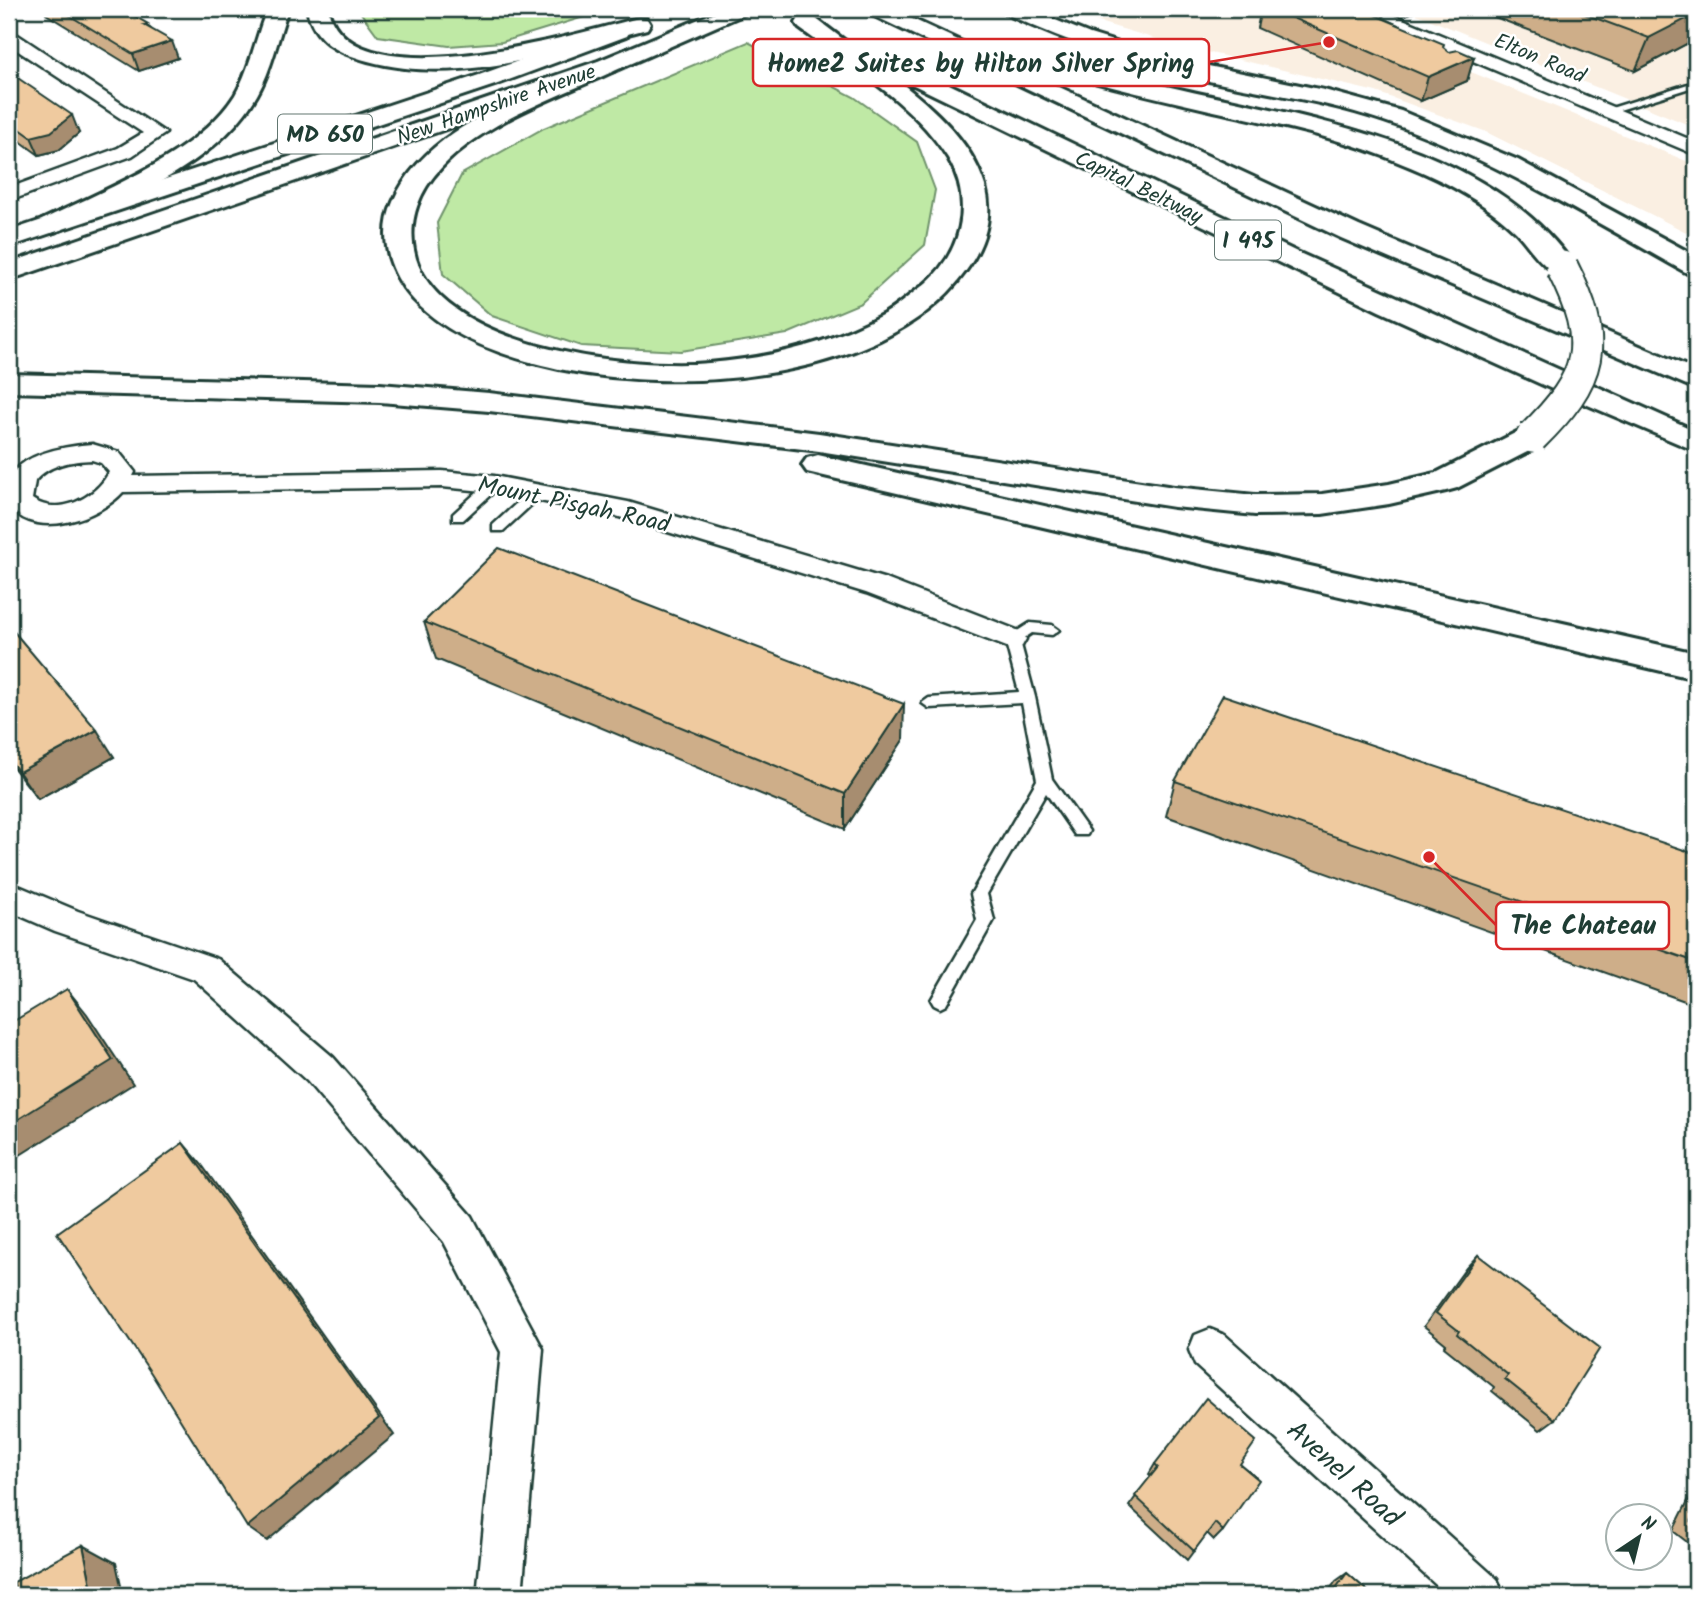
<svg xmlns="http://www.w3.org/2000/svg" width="1705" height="1604" viewBox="0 0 1705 1604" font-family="Kalam,sans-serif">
	<rect width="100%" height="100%" fill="#fff"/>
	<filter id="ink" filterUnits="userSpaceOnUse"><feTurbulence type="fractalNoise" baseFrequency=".0143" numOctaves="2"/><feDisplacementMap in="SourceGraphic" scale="14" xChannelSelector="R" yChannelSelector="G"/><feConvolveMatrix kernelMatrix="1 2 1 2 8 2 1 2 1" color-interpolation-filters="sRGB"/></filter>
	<g filter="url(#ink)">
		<path fill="#faefe2" d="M 1064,9 L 1319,9 L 1696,165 L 1696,237 L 1484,131 L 1376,92 L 1173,44 L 1082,17 Z
			M 1404,9 L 1696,9 L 1696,120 L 1689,125 Z"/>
		<path fill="#bfe9a5" stroke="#6f936c" stroke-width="2" d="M 358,9 L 610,9 L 502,42 L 449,46 L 378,36 Z
			M 748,42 L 854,97 L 917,142 L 935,190 L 925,245 L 861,303 L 787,334 L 681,351 L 581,346 L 492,316 L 443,274 L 437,223 L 462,174 L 544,128 Z"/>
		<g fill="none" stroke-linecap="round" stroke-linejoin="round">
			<g stroke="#1f3d34" stroke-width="5">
				<path id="service" d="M 1688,84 L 1696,86 L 1610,113 L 1602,111 Z
					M 494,480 L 499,481 L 499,487 L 463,520 L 453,520 L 453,514 L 489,481 Z
					M 537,488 L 543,492 L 542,495 L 503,531 L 493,531 L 493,525 L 532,489 Z
					M 1030,623 L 1052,625 L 1059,630 L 1052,635 L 1032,633 L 1020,641 L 1035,697 L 1052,779 L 1089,831 L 1087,835 L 1075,835 L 1046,793 L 987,894 L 994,920 L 946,1005 L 940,1008 L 934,1005 L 931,1000 L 977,920 L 971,894 L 1037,780 L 1022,703 L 929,708 L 922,703 L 929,698 L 1019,692 L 1005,639 Z"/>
			</g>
			<g stroke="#1f3d34" stroke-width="5">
				<path id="minor" d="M 1357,9 L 1379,9 L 1696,142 L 1696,155 L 1359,13 Z
					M 9,32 L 15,33 L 166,133 L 132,156 L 9,201 L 9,188 L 118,148 L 143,133 L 9,45 Z
					M 92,444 L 119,452 L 135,472 L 133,476 L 442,471 L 494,476 L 628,502 L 886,579 L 1022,632 L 1026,639 L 1022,646 L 1012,649 L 866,593 L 616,516 L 494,492 L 442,487 L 123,492 C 101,517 38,540 12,509 C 7,502 9,495 9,488 C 9,454 67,446 92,444 ZM 92,460 L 101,463 L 109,472 C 96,498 59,517 32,499 L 35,481 C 49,464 71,461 92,460 Z
					M 9,882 L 78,911 L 218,959 L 333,1057 L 472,1216 L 543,1349 L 522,1595 L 474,1595 L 478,1586 L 501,1352 L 444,1242 L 307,1081 L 194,979 L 55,931 L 9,911 Z
					M 1210,1329 L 1225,1335 L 1497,1579 L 1504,1595 L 1447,1595 L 1195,1365 L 1189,1350 L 1195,1335 Z"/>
			</g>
			<g stroke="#1f3d34" stroke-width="6">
				<path id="primary" d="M 723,9 L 751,9 L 747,13 L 614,71 L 9,280 L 9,263 L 598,61 Z
					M 619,25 L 627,26 L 630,31 L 627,36 L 495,85 L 9,247 L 9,231 L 479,75 Z"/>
			</g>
			<g stroke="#1f3d34" stroke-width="6">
				<path id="motorway" d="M 267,9 L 288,9 C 278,37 272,69 257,95 C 217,165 129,197 60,230 L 51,233 L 42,230 L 38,225 L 42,220 C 104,190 197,155 235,95 C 250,69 256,37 267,9 Z
					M 307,9 L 328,9 C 350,103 578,33 639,18 L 647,19 L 650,24 L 647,29 C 555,52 462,86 368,61 C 338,53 314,42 307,9 Z
					M 864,9 L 891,9 L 1359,226 L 1696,370 L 1696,389 L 1341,238 L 868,13 Z
					M 1000,9 L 1028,9 L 1090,34 L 1165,57 L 1324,90 L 1401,111 L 1518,160 L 1696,256 L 1696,275 L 1687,273 C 1588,218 1491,157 1384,121 C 1326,101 1264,93 1204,80 C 1135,65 1068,43 1004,13 Z
					M 807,17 L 815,18 L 872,61 L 875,56 L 891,56 L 1297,252 L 1696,431 L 1696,451 L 1583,403 L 1379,311 L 887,72 C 925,101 971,138 985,186 C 994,217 984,246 965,272 C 881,388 660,397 534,363 C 486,350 434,329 404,288 C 386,262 380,231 393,202 C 420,139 492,109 550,83 C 568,75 587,64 606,59 L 614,61 L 617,66 L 614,71 C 556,98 486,120 441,168 C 420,190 408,219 414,250 C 432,348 630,370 709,363 C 770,358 829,344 882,315 C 896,308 908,296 921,287 C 961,256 975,203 948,158 C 914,103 850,66 799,28 L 796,23 L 799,18 Z
					M 1011,45 C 1063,58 1114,74 1166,86 C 1303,118 1489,141 1575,267 L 1571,273 C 1547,279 1532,248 1516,232 C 1484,201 1443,180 1403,164 C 1343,138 1277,125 1214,111 C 1143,95 1073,78 1003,57 L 1000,52 L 1003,47 Z
					M 9,374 L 380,384 L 489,393 L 819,433 L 1174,487 L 1255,495 L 1322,494 L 1389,484 L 1436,473 L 1521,430 L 1532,428 L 1543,430 L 1547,437 L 1543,444 L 1457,488 L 1446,491 L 1389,504 L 1322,514 L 1255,515 L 1174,507 L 819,451 L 489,411 L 380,402 L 9,392 Z
					M 818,455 L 1696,653 L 1696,679 L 807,472 L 802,465 L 807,458 Z"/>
			</g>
			<use href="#service" fill="#fff" fill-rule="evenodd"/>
			<use href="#minor" fill="#fff" fill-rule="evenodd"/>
			<use href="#primary" fill="#fff" fill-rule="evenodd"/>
			<use href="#motorway" fill="#fff" fill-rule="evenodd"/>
			<g stroke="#1f3d34" stroke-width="35" stroke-linecap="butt">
				<path id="motorway-bridge" d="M 1532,437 C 1593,377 1601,344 1562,267"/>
			</g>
			<use href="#motorway-bridge" stroke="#fff" stroke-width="31"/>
		</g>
		<path fill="#ceae89" stroke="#1f3d34" stroke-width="2" d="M 44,9 L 122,9 L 150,28 L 178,58 L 139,71 L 46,14 Z
			M 1261,9 L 1422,9 L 1403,16 L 1385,9 L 1383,18 L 1443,47 L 1449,52 L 1474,57 L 1467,81 L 1421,101 L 1257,28 Z
			M 1474,9 L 1696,9 L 1696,39 L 1635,71 Z
			M 9,72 L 79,133 L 59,150 L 39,155 L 9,133 Z
			M 424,622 L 903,740 L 845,829 L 436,659 Z
			M 9,626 L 114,757 L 38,799 L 9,762 Z
			M 1175,781 L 1696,854 L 1696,1005 L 1166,816 Z
			M 1478,1255 L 1555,1419 L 1540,1430 L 1492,1391 L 1494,1387 L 1444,1347 L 1446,1344 L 1424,1326 L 1466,1268 Z
			M 1155,1464 L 1240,1464 L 1223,1531 L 1214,1540 L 1207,1533 L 1187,1560 L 1129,1506 L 1151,1476 L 1149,1474 Z
			M 1696,1485 L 1696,1549 L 1673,1531 Z
			M 1347,1573 L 1372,1595 L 1326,1595 L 1336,1581 Z"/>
		<path fill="#a78d6f" stroke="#1f3d34" stroke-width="2" d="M 1369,9 L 1385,9 L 1381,25 L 1365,11 Z
			M 1405,9 L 1422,9 L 1403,16 Z
			M 1696,9 L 1696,39 L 1635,71 L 1649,38 Z
			M 172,41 L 178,58 L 139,71 L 133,54 Z
			M 1474,57 L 1467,81 L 1421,101 L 1428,77 Z
			M 72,115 L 79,133 L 59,150 L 39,155 L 31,137 Z
			M 904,704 L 903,740 L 845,829 L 845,794 Z
			M 97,730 L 114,757 L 38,799 L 19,772 Z
			M 67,989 L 87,1014 L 133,1084 L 9,1162 L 9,1125 Z
			M 183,1143 L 202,1165 L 394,1435 L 267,1541 L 247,1527 Z
			M 83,1545 L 116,1563 L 123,1595 L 93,1595 Z"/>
		<path fill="#efca9f" stroke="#1f3d34" stroke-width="2" d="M 59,9 L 122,9 L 148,24 L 144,25 L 172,41 L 133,54 Z
			M 1272,9 L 1369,9 L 1365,11 L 1444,44 L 1443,47 L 1449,52 L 1458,50 L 1474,57 L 1428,77 Z
			M 1571,9 L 1696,9 L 1696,14 L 1649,38 Z
			M 9,72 L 72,115 L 51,132 L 31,137 L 9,121 Z
			M 499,548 L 904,704 L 845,794 L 424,622 Z
			M 9,626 L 97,730 L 19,772 L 9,759 Z
			M 1223,695 L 1696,854 L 1696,962 L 1175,781 Z
			M 67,989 L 113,1060 L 9,1125 L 9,1024 Z
			M 183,1143 L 379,1418 L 247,1527 L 151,1373 L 57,1233 Z
			M 1478,1255 L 1600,1348 L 1555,1419 L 1505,1379 L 1508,1375 L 1457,1334 L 1459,1331 L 1436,1313 Z
			M 1206,1398 L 1256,1441 L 1240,1464 L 1259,1480 L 1223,1531 L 1215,1523 L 1194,1551 L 1135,1496 L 1158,1467 L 1155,1464 Z
			M 1696,1512 L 1696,1525 L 1691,1521 Z
			M 83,1545 L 93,1595 L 16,1595 L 14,1582 Z
			M 1347,1573 L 1372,1595 L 1331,1595 Z"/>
	</g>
	<g text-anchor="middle" stroke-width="5" stroke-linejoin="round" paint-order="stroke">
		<g font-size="21" fill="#1f3d34" stroke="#fff">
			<text transform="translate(1540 58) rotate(23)" y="7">Elton Road</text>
			<text transform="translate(496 104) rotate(-19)" y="7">New Hampshire Avenue</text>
			<text transform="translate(1139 187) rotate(26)" y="7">Capital Beltway</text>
		</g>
		<g fill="#fff" stroke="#627771" stroke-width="2">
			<rect x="278" y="114.5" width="94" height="39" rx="5"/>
			<rect x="1215" y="220.5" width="66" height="39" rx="5"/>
		</g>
		<g font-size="23" font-weight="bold" fill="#1f3d34">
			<text x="325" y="142">MD 650</text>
			<text x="1248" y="248">I 495</text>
		</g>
		<g font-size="24" fill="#1f3d34" stroke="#fff">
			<text transform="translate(574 504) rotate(12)" y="8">Mount Pisgah Road</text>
		</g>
		<g font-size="28" fill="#1f3d34" stroke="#fff">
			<text transform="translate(1345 1473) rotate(42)" y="10">Avenel Road</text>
		</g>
	</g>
	<path fill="none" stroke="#d62828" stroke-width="2.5" d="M1329 42L1209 62M1429 857L1496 925"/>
	<g fill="#d62828" stroke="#fff" stroke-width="2.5">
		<circle cx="1329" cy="42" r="7"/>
		<circle cx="1429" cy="857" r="7"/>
	</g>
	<g fill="#fff" stroke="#d62828" stroke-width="2.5">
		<rect x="753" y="39" width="456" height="47" rx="7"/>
		<rect x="1496" y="902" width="173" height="47" rx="7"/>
	</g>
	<g font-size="26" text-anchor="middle" font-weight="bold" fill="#1f3d34">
		<text x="981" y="72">Home2 Suites by Hilton Silver Spring</text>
		<text x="1583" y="934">The Chateau</text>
	</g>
	<rect width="1705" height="1604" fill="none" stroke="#fff" stroke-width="35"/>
	<rect x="18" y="18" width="1670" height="1569" fill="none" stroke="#1f3d34" stroke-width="2.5" filter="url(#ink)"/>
	<g transform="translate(1639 1537) rotate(35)"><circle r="33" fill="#ffffff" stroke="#a5b1ae" stroke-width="2"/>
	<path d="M0-5L12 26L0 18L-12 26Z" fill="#1f3d34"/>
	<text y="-10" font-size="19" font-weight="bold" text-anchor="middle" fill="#1f3d34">N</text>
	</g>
</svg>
